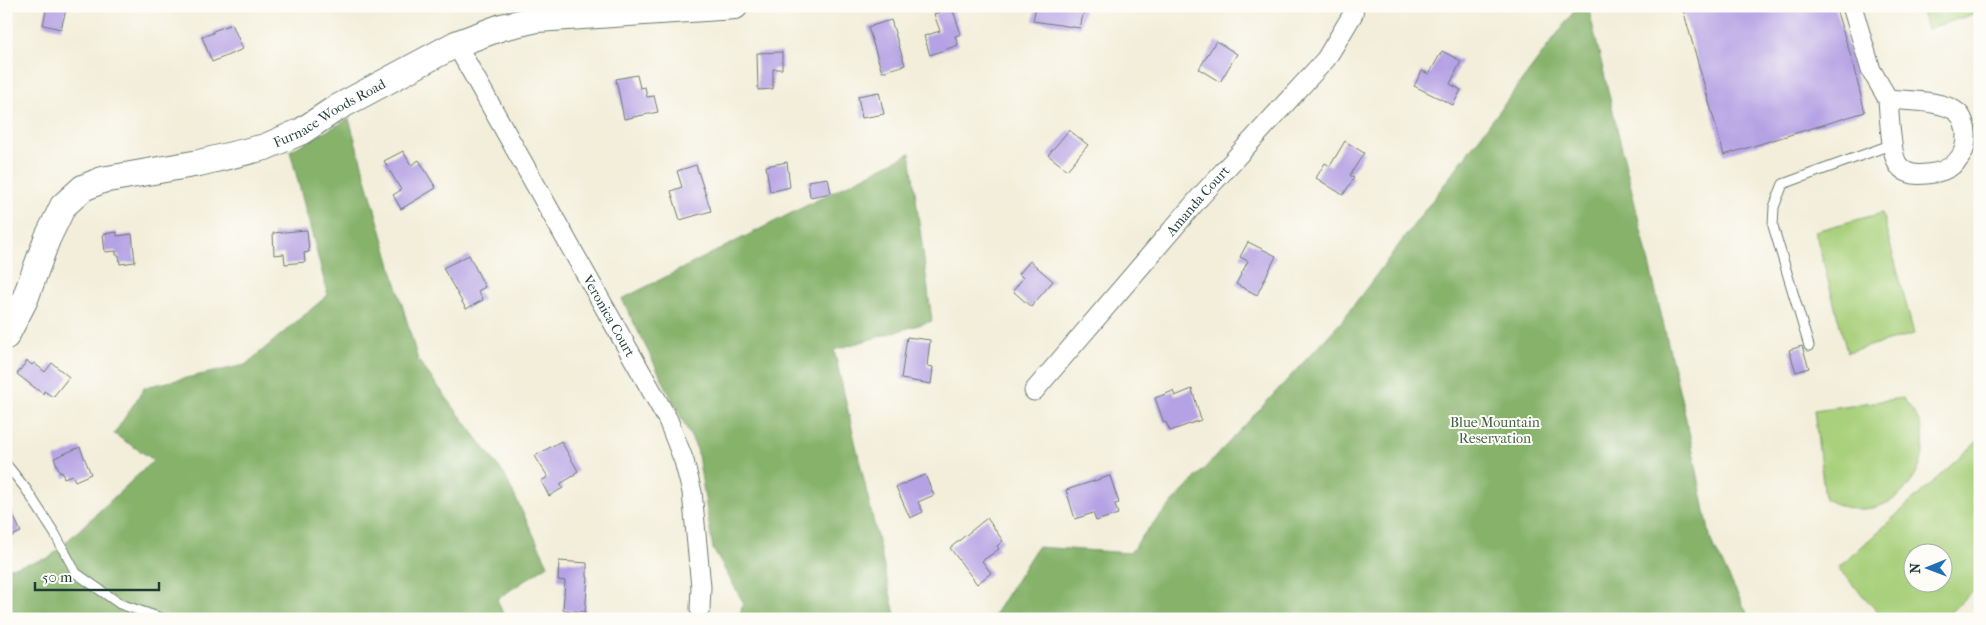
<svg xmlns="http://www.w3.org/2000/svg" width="1986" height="625" viewBox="0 0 1986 625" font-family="'IM FELL French Canon',serif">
	<rect width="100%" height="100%" fill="#fdfcf7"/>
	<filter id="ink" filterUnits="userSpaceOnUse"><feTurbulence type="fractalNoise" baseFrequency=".02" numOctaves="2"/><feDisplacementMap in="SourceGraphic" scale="10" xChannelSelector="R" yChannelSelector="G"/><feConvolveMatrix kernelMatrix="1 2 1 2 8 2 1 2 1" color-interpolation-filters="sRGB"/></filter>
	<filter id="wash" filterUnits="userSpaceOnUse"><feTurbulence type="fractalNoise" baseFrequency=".0096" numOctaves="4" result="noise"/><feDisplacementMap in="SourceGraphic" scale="20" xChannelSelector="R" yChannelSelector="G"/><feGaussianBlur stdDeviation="1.12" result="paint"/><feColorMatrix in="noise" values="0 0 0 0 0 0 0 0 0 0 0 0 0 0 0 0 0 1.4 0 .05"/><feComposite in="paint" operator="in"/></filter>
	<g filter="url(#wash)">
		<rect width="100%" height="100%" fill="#f3eeda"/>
		<path fill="#a9d07b" stroke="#648658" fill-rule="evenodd" d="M 1920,6 L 1980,6 L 1980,12 L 1927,29 Z
			M 1882,213 L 1914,334 L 1847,352 L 1815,231 Z
			M 1903,398 C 1910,407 1918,416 1921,427 C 1933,468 1900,511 1858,509 C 1846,509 1836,504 1825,499 L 1814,410 Z
			M 1980,439 L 1980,585 L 1943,619 L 1884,619 L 1838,568 ZM 1944,552 L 1944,582 L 1914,582 L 1914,552 Z"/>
		<path fill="#86b26b" stroke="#527850" d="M 1578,6 L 1588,6 L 1690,436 L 1711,541 L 1750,619 L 986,619 L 993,617 L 1037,547 L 1130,553 L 1147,530 L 1341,322 Z
			M 349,119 L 418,360 L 504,474 L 548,565 L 497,599 L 505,619 L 6,619 L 6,569 L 49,558 L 154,460 L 114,434 L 145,387 L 245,365 L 328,295 L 290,151 Z
			M 910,153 L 932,321 L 834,350 L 896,619 L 739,619 L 743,602 L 713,549 L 697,449 L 622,299 Z"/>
		<g id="blocks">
			<path fill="#b5a2e4" d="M 47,6 L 67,6 L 61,29 L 43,25 Z
				M 1036,6 L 1069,6 L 1084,10 L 1080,28 L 1033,21 Z
				M 1682,6 L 1835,6 L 1851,57 L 1865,112 L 1724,155 Z
				M 952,8 L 961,34 L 955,36 L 958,45 L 930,55 L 924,36 L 940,31 L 934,14 Z
				M 891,20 L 905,65 L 882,72 L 868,27 Z
				M 232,24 L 243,49 L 212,62 L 202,37 L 213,33 L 213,31 Z
				M 1216,41 L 1237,54 L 1220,82 L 1199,69 Z
				M 1442,51 L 1461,61 L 1450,84 L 1461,90 L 1453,105 L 1414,86 L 1422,71 L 1429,74 Z
				M 782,52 L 782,69 L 773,69 L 773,89 L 758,90 L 757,53 Z
				M 637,75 L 640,88 L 645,87 L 647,97 L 654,96 L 658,112 L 624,119 L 616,79 Z
				M 879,92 L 884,114 L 862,118 L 858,96 Z
				M 1069,130 L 1088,145 L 1067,170 L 1048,155 Z
				M 1345,141 L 1364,153 L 1350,175 L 1354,178 L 1343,195 L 1316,178 L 1325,163 L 1330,166 Z
				M 403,151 L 411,165 L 419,160 L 436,188 L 401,209 L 393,195 L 401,190 L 384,161 Z
				M 787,162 L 790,187 L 770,192 L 766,166 Z
				M 696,165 L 711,211 L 680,220 L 671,191 L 682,187 L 677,171 Z
				M 828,178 L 831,193 L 810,197 L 808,181 Z
				M 307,230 L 309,252 L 304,253 L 305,262 L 285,264 L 284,254 L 274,255 L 273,233 Z
				M 117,232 L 117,236 L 132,234 L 135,262 L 120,264 L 119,255 L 116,255 L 116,251 L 105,252 L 103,234 Z
				M 1248,242 L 1276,256 L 1257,295 L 1236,284 L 1248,261 L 1240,257 Z
				M 469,255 L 485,287 L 478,291 L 483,300 L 466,309 L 443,268 Z
				M 1030,261 L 1053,281 L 1031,307 L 1013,291 L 1023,278 L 1019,274 Z
				M 907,337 L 930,340 L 927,366 L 933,367 L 931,384 L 901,379 Z
				M 1802,346 L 1809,368 L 1796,372 L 1789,350 Z
				M 27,361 L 32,365 L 34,363 L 45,372 L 52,363 L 69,377 L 53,397 L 44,391 L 43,394 L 17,374 Z
				M 1192,389 L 1201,420 L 1170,431 L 1166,422 L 1164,423 L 1155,398 L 1173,391 L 1175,396 Z
				M 561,441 L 578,471 L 574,474 L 575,475 L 560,484 L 563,488 L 549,496 L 541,481 L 548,477 L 535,456 Z
				M 80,447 L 91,474 L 75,481 L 72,475 L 64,478 L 62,472 L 60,473 L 54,458 Z
				M 925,475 L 934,495 L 918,502 L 923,512 L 910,518 L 896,487 Z
				M 1110,476 L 1119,503 L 1115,504 L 1118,514 L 1096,521 L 1093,513 L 1075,519 L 1066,490 Z
				M 6,500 L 21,532 L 6,539 Z
				M 987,518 L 1003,541 L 997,546 L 999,549 L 982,561 L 991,573 L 977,584 L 950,548 Z
				M 559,561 L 587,563 L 587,577 L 588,577 L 585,612 L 563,610 L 565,581 L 558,580 Z"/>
		</g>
	</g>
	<g filter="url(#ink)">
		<use href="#blocks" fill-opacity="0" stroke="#697b6e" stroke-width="1"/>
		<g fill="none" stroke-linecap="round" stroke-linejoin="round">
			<g stroke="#697b6e" stroke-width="11">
				<path id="lane" d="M 1809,346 L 1773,226 L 1774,207 L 1783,184 L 1893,144
					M 6,464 L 26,489 L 55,534 L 76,573 L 120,604 L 164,619"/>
			</g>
			<g stroke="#697b6e" stroke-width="21">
				<g id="street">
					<path d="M 1852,6 L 1871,70 L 1888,99"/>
					<path id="s1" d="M 456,44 L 668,420 L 684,461 L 692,492 L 701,587 L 700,609"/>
					<path d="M 1888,99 C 1906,101 1944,100 1958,113 C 1963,117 1966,128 1966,134 C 1967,159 1950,172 1927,174 C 1916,175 1907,175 1899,166 C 1891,157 1889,113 1888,99 Z"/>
					<path id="s2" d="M 1034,391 L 1200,197 L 1326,59 L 1353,14 L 1354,6"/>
				</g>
			</g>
			<g stroke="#697b6e" stroke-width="28">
				<g id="secondary">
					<path id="s3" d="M 6,336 L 25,299 L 47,239 L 63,206 L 83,188 L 102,180 L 199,163 L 265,147 L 302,131 L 335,109 L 456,44 L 502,27 L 537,19 L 735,6"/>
				</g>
			</g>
			<use href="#lane" stroke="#fff" stroke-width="9"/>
			<use href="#street" stroke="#fff" stroke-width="19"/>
			<use href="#secondary" stroke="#fff" stroke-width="26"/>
		</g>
	</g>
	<g text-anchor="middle" stroke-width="4" stroke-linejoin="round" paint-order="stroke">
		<g font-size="14" fill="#1f3d34" stroke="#fdfcf7">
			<text dy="5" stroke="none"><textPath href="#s3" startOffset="429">Furnace Woods Road</textPath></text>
			<text dy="5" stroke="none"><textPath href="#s2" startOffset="251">Amanda Court</textPath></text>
			<text dy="5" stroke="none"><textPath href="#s1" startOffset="312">Veronica Court</textPath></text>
		</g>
		<g font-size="14" fill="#426246" stroke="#fdfcf7">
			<text x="1495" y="427">Blue Mountain<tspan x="1495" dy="16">Reservation</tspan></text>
		</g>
	</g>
	<rect width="1986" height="625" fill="none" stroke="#fdfcf7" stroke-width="25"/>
	<g transform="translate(1928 568) rotate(269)"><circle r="24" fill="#fdfcf7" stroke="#a4b0a9"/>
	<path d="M0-4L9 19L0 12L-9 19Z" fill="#1f6fb2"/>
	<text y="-8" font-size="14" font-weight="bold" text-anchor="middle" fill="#1f3d34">N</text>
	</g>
	<path d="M35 582v8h124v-8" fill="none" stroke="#1f3d34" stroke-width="2.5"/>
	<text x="42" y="582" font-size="15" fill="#1f3d34" stroke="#fdfcf7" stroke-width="4" paint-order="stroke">50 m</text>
</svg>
